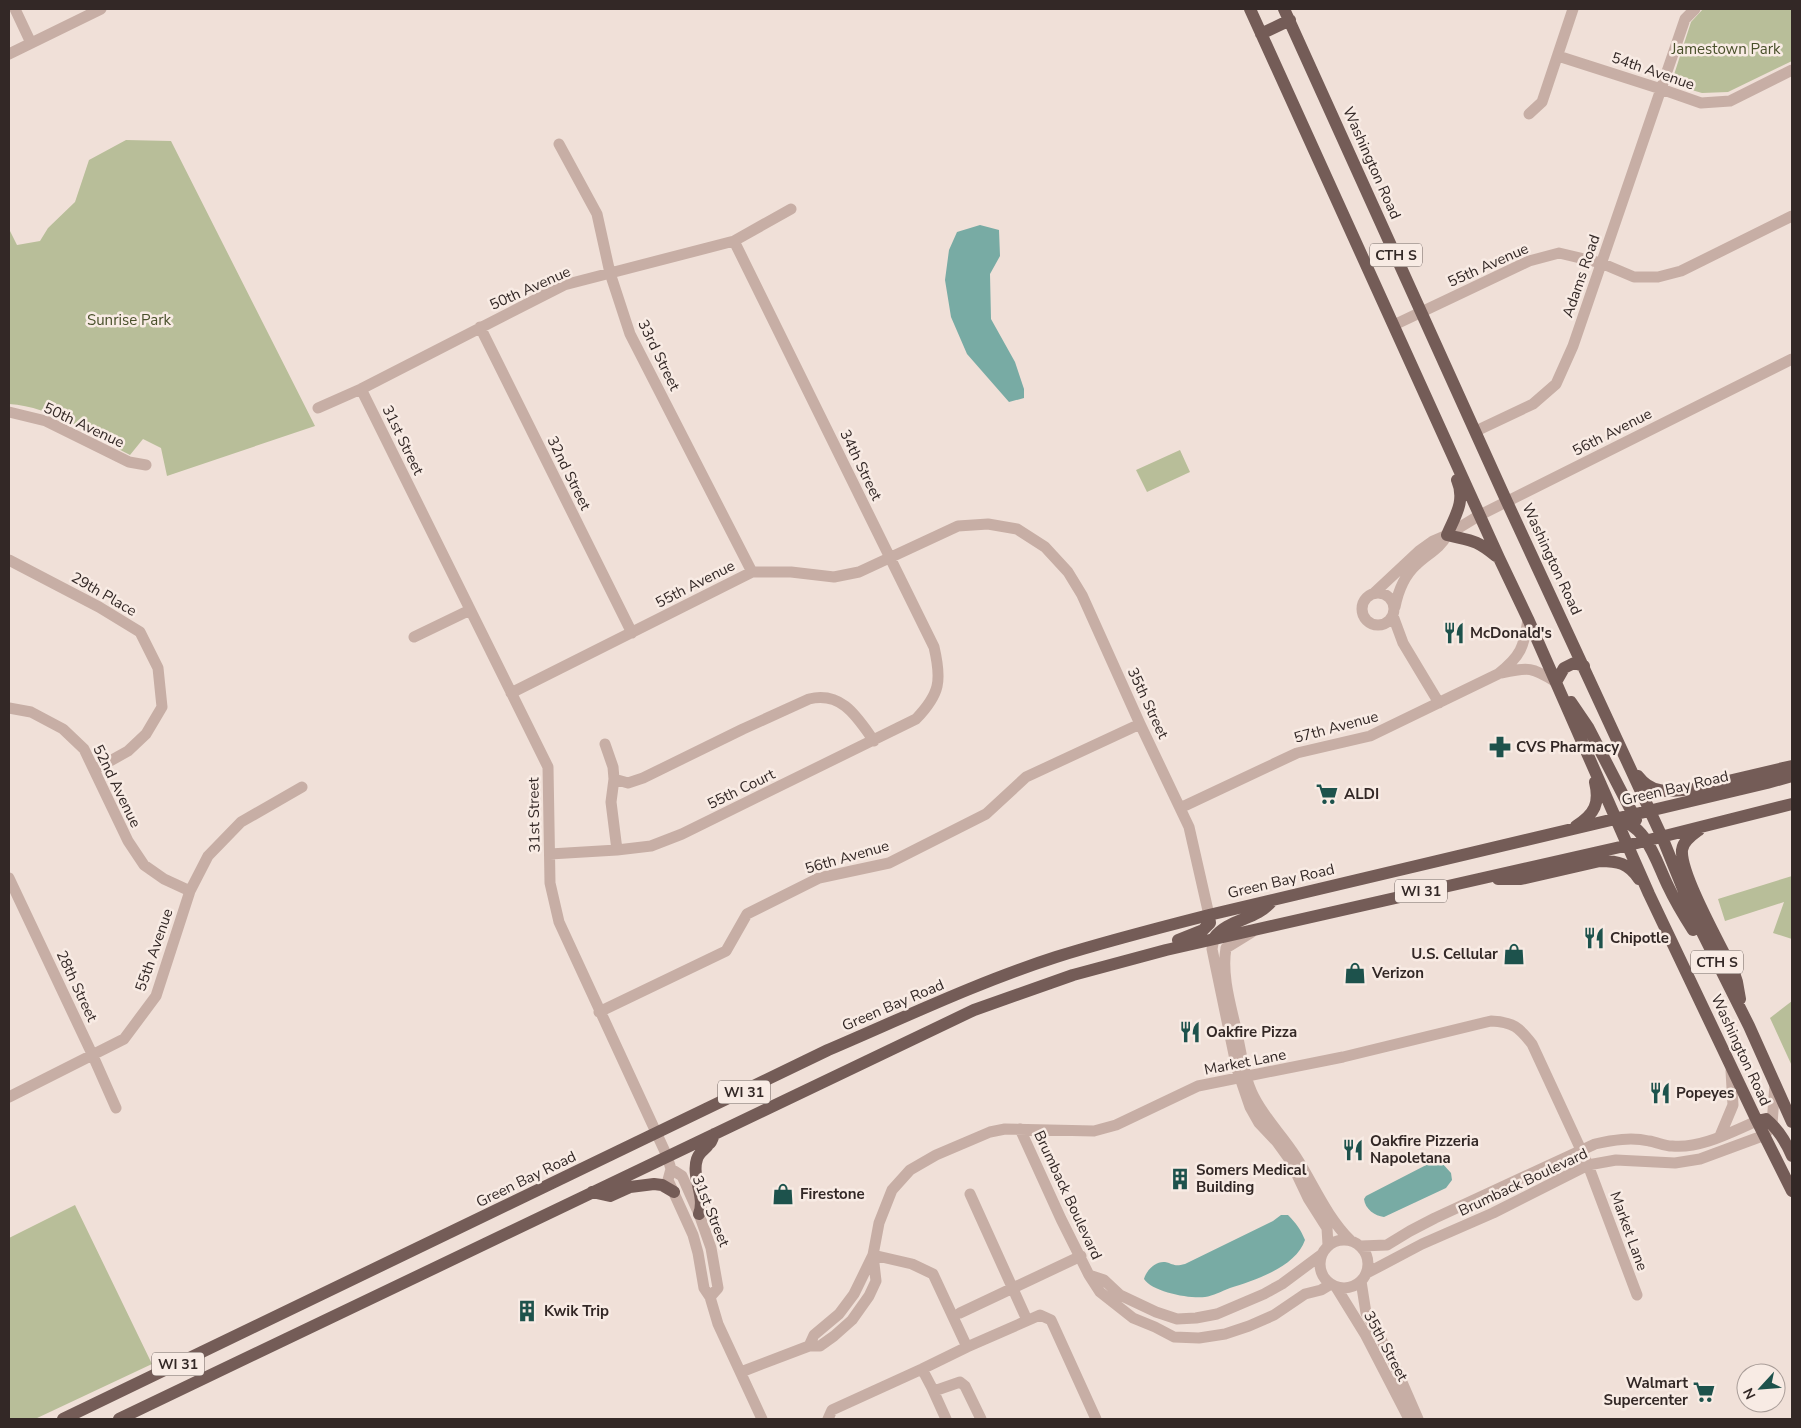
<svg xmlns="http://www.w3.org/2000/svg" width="1801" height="1428" viewBox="0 0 1801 1428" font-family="'Nunito Sans',sans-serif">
	<rect width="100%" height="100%" fill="#f0e0d8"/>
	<path fill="#b8be99" d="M 1703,9 L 1792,9 L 1792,61 L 1728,92 L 1702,93 L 1671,84 L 1691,22 Z
		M 126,140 L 171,141 L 315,426 L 167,476 L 161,448 L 143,439 L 130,455 C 92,435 53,407 9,404 L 9,229 L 17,245 L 40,241 L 48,228 L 75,202 L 89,160 Z
		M 1180,450 L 1190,472 L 1147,492 L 1136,470 Z
		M 1792,876 L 1792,939 L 1773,933 L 1784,902 L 1725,921 L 1718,899 Z
		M 1792,1001 L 1792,1066 L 1770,1018 Z
		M 75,1205 L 152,1364 L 35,1419 L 9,1419 L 9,1238 Z"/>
	<path fill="#78aba4" d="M 980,225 L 999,230 L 1000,256 L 990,274 L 991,319 L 1015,362 L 1024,389 L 1024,398 L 1009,402 L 967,354 L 951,317 L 945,280 L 949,250 L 957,232 Z
		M 1432,1162 L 1442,1163 L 1451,1173 L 1452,1180 L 1446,1188 L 1384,1217 C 1375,1216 1365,1209 1364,1199 L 1366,1196 Z
		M 1281,1215 L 1288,1215 C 1296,1223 1301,1230 1305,1240 C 1296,1267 1255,1280 1230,1288 C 1222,1291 1213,1296 1205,1297 C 1190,1299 1152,1292 1144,1279 C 1146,1271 1155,1261 1165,1262 C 1174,1264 1174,1267 1185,1264 L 1273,1221 Z"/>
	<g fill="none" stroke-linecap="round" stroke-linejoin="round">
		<path stroke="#c7aea5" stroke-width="11" d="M 15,9 L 31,43
			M 9,54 L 101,9
			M 1558,56 L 1661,89 L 1701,103 L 1730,101 L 1792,70
			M 1529,114 L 1542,102 L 1573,9
			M 559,144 L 597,214 L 610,273 L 630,334 L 752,572
			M 1394,325 L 1529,261 L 1559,253 L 1601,263 L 1634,277 L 1658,277 L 1681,271 L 1792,216
			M 480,327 L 632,633
			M 361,389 L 548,767 L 550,883 L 559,922 L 667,1156 L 671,1169 L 668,1180 L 693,1235 L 698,1253 L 704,1288 L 710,1297 L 718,1324 L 762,1419
			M 318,408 L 361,389 L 564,285 L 734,241 L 791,209
			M 9,412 L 46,421 L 129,462 L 146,465
			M 1476,431 L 1533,404 L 1556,384 L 1573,346 L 1685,19 L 1695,9
			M 9,560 L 99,607 L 140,632 L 158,668 L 162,707 L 146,734 L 128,751 L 94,770
			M1362 609a16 16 0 1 1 32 0a16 16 0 1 1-32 0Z
			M 1373,594 L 1419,551 L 1433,541 L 1447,535 L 1480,515 L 1792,359
			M 1395,607 C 1398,592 1404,576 1416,565 C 1427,554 1440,549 1447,535
			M 1393,616 L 1403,643 L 1439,703
			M 414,637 L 470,610
			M 1502,673 C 1529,667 1532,667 1556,682
			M 511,693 L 752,572 L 791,572 L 834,577 L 859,572 L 958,526 L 988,524 L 1017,529 L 1045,547 L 1068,572 L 1082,595 L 1140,724 L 1189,827 L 1209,915
			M 9,708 L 31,712 L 63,729 L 84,749 L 128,841 L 144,865 L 164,879 L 190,891
			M 605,744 L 613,767 L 614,779 L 611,802 L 617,850
			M 614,779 L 628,783 L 643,778 L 743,729 L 809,699 C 842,691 857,717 874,741
			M 1180,808 L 1297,753 L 1370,736 L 1498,674 C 1521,656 1524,647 1528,619
			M 550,854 L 617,850 L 651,846 L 682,834 L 916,719 C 940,694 942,681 934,647 L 734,241
			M 9,878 L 93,1056 L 116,1108
			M 1252,932 L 1226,948 C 1221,977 1232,1009 1238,1038 C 1242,1058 1245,1080 1254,1097 C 1265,1119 1283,1136 1296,1157 C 1314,1185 1326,1216 1350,1240
			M 1214,938 L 1212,949 L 1237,1069 L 1250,1107 L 1259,1123 L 1277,1142 L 1290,1160 L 1308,1198 L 1327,1228 L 1328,1245
			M 599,1012 L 726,951 L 747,914 L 819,878 L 889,863 L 986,814 L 1026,777 L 1140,724
			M 9,1097 L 124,1039 L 156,996 L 190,891 L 208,856 L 241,822 L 302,787
			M 1020,1129 L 1061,1219 L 1089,1275 L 1100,1292 L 1133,1318 L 1155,1327 L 1174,1337 L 1199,1338 L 1225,1334 L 1249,1326 L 1274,1315 L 1305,1294 L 1321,1290 L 1331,1284
			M 1720,1136 L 1733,1105 L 1731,1071
			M 671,1169 L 682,1176 L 699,1214 L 711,1248 L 718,1288 L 710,1297
			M 970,1194 L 1027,1320
			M1320 1264a24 24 0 1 1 48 0a24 24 0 1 1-48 0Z
			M 1361,1246 L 1387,1245 L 1410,1231 L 1435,1218 L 1595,1144 C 1613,1140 1631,1137 1649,1141 C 1657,1142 1664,1146 1672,1146 C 1701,1149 1731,1132 1757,1121
			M 873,1255 L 912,1264 L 933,1274 L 967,1347
			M 1367,1273 L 1422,1244 L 1493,1213 L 1588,1165 L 1616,1160 L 1675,1163 L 1700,1159 L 1765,1135 L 1772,1124 L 1775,1084
			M 1089,1275 L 1104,1280 L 1120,1295 L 1156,1312 L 1177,1319 L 1196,1318 L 1217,1314 L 1264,1294 L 1282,1284 L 1321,1255
			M 1361,1281 L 1366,1313 L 1391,1357 L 1418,1419
			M 1336,1287 L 1365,1334 L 1409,1419
			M 960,1313 L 1081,1256
			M 809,1346 L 814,1335 L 839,1314 L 854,1294 L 873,1255
			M 922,1369 L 932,1388 L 937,1390 L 960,1382 L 965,1386 L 981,1419
			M 741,1372 L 809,1346 L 820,1346 L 834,1336 L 852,1320 L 869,1296 L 876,1281 L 873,1255 L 879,1223 L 892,1190 L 910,1170 L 936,1155 L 990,1132 L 1005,1129 L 1094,1131 L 1116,1125 L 1198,1086 L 1343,1057 L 1491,1021 C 1513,1022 1519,1027 1532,1044 L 1588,1165 L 1637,1295
			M 932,1388 L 946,1419
			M 828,1419 L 832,1410 L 922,1369 L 967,1347 L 1040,1315 L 1051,1320 L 1096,1419"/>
		<path stroke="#745c57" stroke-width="12" d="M 1250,9 L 1499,558 L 1528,619 L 1649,894 L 1757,1121 L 1792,1191
			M 1284,9 L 1507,502 L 1662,837 L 1694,916 L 1749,1026 L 1792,1122
			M 1261,34 L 1290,20
			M 1457,480 C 1466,501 1455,516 1447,535 C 1472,541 1475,539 1496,556
			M 1556,682 L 1564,668 L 1574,663 L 1584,666
			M 1571,702 L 1588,727 L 1636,820
			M 1638,776 C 1653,796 1672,791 1694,789 L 1792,766
			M 1616,819 C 1647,824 1656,862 1668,886 C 1675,901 1684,916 1693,930
			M 1576,826 C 1595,814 1600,803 1595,782
			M 1699,830 C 1692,835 1683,841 1682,850 C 1680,874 1722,948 1734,973 L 1737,982 L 1740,999
			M 1498,879 L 1521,879 L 1600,861 C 1618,861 1628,863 1639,879
			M 1214,938 C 1229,918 1256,921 1272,901
			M 1178,940 L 1203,930 L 1210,923 L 1209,915
			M 1757,1121 L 1766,1119 C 1778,1129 1786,1142 1792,1156
			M 592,1192 L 610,1196 L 630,1187 L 654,1184 L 662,1185 L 674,1192
			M 699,1214 C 706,1196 691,1177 697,1159 C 699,1152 705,1150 709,1144 C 712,1142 713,1137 714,1134
			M 63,1419 L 828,1050 C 903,1018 978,982 1056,957 C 1107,941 1158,928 1209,915 L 1767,783 L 1792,776
			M 119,1419 L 974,1010 L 1073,975 L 1166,950 L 1629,845 L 1792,804"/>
	</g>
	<defs>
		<g id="restaurant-bare" transform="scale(1.725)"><path d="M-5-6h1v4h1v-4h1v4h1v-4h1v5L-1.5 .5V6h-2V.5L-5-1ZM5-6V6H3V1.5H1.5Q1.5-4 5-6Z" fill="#1d524c" stroke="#f8ebe4" stroke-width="2.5" paint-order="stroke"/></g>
		<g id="pharmacy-bare" transform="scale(1.725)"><path d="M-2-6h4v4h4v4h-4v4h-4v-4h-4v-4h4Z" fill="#1d524c" stroke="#f8ebe4" stroke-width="2.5" paint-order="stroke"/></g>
		<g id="supermarket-bare" transform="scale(1.725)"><path d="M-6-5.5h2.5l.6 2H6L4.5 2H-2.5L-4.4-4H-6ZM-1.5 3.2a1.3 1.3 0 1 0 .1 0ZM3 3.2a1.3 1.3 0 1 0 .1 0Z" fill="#1d524c" stroke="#f8ebe4" stroke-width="2.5" paint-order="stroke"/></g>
		<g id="shop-bare" transform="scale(1.725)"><path d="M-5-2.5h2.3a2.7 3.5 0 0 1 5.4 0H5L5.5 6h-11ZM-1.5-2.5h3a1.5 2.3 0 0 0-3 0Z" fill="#1d524c" stroke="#f8ebe4" stroke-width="2.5" paint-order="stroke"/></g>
		<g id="building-bare" transform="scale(1.725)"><path d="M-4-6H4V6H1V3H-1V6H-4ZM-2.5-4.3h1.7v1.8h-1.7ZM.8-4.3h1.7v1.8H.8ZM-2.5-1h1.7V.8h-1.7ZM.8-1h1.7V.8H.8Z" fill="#1d524c" stroke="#f8ebe4" stroke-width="2.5" paint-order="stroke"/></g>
	</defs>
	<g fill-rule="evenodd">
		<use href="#restaurant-bare" x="1454" y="633"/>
		<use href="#pharmacy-bare" x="1500" y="747"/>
		<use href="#supermarket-bare" x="1327" y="794"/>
		<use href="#restaurant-bare" x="1594" y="938"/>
		<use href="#shop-bare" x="1514" y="954"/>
		<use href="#shop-bare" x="1355" y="973"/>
		<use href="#restaurant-bare" x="1190" y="1032"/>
		<use href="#restaurant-bare" x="1660" y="1093"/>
		<use href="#restaurant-bare" x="1353" y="1150"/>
		<use href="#building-bare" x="1180" y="1179"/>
		<use href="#shop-bare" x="783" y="1194"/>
		<use href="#building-bare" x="527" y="1311"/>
		<use href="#supermarket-bare" x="1704" y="1392"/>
	</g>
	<g text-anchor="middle" stroke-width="5" stroke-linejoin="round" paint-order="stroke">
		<g fill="#f8ebe4" stroke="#6e625f" stroke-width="1">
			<rect x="1370" y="243.5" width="52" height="23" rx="4"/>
			<rect x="1395" y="879.5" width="52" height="23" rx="4"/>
			<rect x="1691" y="950.5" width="52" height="23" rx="4"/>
			<rect x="718" y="1080.5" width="52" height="23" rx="4"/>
			<rect x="152" y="1352.5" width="52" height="23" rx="4"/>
		</g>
		<g font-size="14" font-weight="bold" fill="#332826">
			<text x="1396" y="260">CTH S</text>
			<text x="1421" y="896">WI 31</text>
			<text x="1717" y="967">CTH S</text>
			<text x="744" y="1097">WI 31</text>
			<text x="178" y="1369">WI 31</text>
		</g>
		<g font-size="15" fill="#49502b" stroke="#f8ebe4">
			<text x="1726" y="54">Jamestown Park</text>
			<text x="129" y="325">Sunrise Park</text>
		</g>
		<g font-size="15" fill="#332826" stroke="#f8ebe4">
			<text transform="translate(1653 71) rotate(19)" y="5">54th Avenue</text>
			<text transform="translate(1372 163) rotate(66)" y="5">Washington Road</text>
			<text transform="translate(1488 265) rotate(-24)" y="5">55th Avenue</text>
			<text transform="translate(1581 276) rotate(-71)" y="5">Adams Road</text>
			<text transform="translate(530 288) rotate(-24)" y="5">50th Avenue</text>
			<text transform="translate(659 355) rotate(64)" y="5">33rd Street</text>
			<text transform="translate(84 425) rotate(25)" y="5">50th Avenue</text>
			<text transform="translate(1612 432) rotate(-27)" y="5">56th Avenue</text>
			<text transform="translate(403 440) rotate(64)" y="5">31st Street</text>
			<text transform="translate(861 465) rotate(64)" y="5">34th Street</text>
			<text transform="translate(569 473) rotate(64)" y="5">32nd Street</text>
			<text transform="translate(1552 559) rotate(65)" y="5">Washington Road</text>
			<text transform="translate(695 584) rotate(-27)" y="5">55th Avenue</text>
			<text transform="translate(104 594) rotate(30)" y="5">29th Place</text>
			<text transform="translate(1148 703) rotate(65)" y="5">35th Street</text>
			<text transform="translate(1336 727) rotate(-15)" y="5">57th Avenue</text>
			<text transform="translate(117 786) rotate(64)" y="5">52nd Avenue</text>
			<text transform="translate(1675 788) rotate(-13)" y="5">Green Bay Road</text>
			<text transform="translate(741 789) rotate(-26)" y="5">55th Court</text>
			<text transform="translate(534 815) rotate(-91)" y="5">31st Street</text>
			<text transform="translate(847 857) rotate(-16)" y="5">56th Avenue</text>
			<text transform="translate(1281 881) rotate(-13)" y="5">Green Bay Road</text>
			<text transform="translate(154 950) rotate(-71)" y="5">55th Avenue</text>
			<text transform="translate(77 986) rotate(65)" y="5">28th Street</text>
			<text transform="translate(893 1005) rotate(-23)" y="5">Green Bay Road</text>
			<text transform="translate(1741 1050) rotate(65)" y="5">Washington Road</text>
			<text transform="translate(1245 1062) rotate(-11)" y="5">Market Lane</text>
			<text transform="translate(526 1179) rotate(-26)" y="5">Green Bay Road</text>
			<text transform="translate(1523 1182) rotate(-25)" y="5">Brumback Boulevard</text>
			<text transform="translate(1068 1195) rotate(65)" y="5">Brumback Boulevard</text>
			<text transform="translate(711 1211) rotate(68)" y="5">31st Street</text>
			<text transform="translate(1629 1231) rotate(70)" y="5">Market Lane</text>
			<text transform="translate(1386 1346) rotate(62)" y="5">35th Street</text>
		</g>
		<g font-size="15" font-weight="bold" fill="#332826" stroke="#f8ebe4" text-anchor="start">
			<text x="1470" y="638">McDonald's</text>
			<text x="1516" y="752">CVS Pharmacy</text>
			<text x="1344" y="799">ALDI</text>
			<text x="1610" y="943">Chipotle</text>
			<text x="1498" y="959" text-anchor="end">U.S. Cellular</text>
			<text x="1372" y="978">Verizon</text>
			<text x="1206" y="1037">Oakfire Pizza</text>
			<text x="1676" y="1098">Popeyes</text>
			<text x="1370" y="1146">Oakfire Pizzeria<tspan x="1370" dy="17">Napoletana</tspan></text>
			<text x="1196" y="1175">Somers Medical<tspan x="1196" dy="17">Building</tspan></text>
			<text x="800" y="1199">Firestone</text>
			<text x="544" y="1316">Kwik Trip</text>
			<text x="1688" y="1388" text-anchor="end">Walmart<tspan x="1688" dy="17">Supercenter</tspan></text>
		</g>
	</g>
	<rect width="1801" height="1428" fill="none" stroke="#332826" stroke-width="20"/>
	<g transform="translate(1761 1388) rotate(244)"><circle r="24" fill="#f8ebe4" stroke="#a99d98"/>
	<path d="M0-4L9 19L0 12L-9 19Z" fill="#1d524c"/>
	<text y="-8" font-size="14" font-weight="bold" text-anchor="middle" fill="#332826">N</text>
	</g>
</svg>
